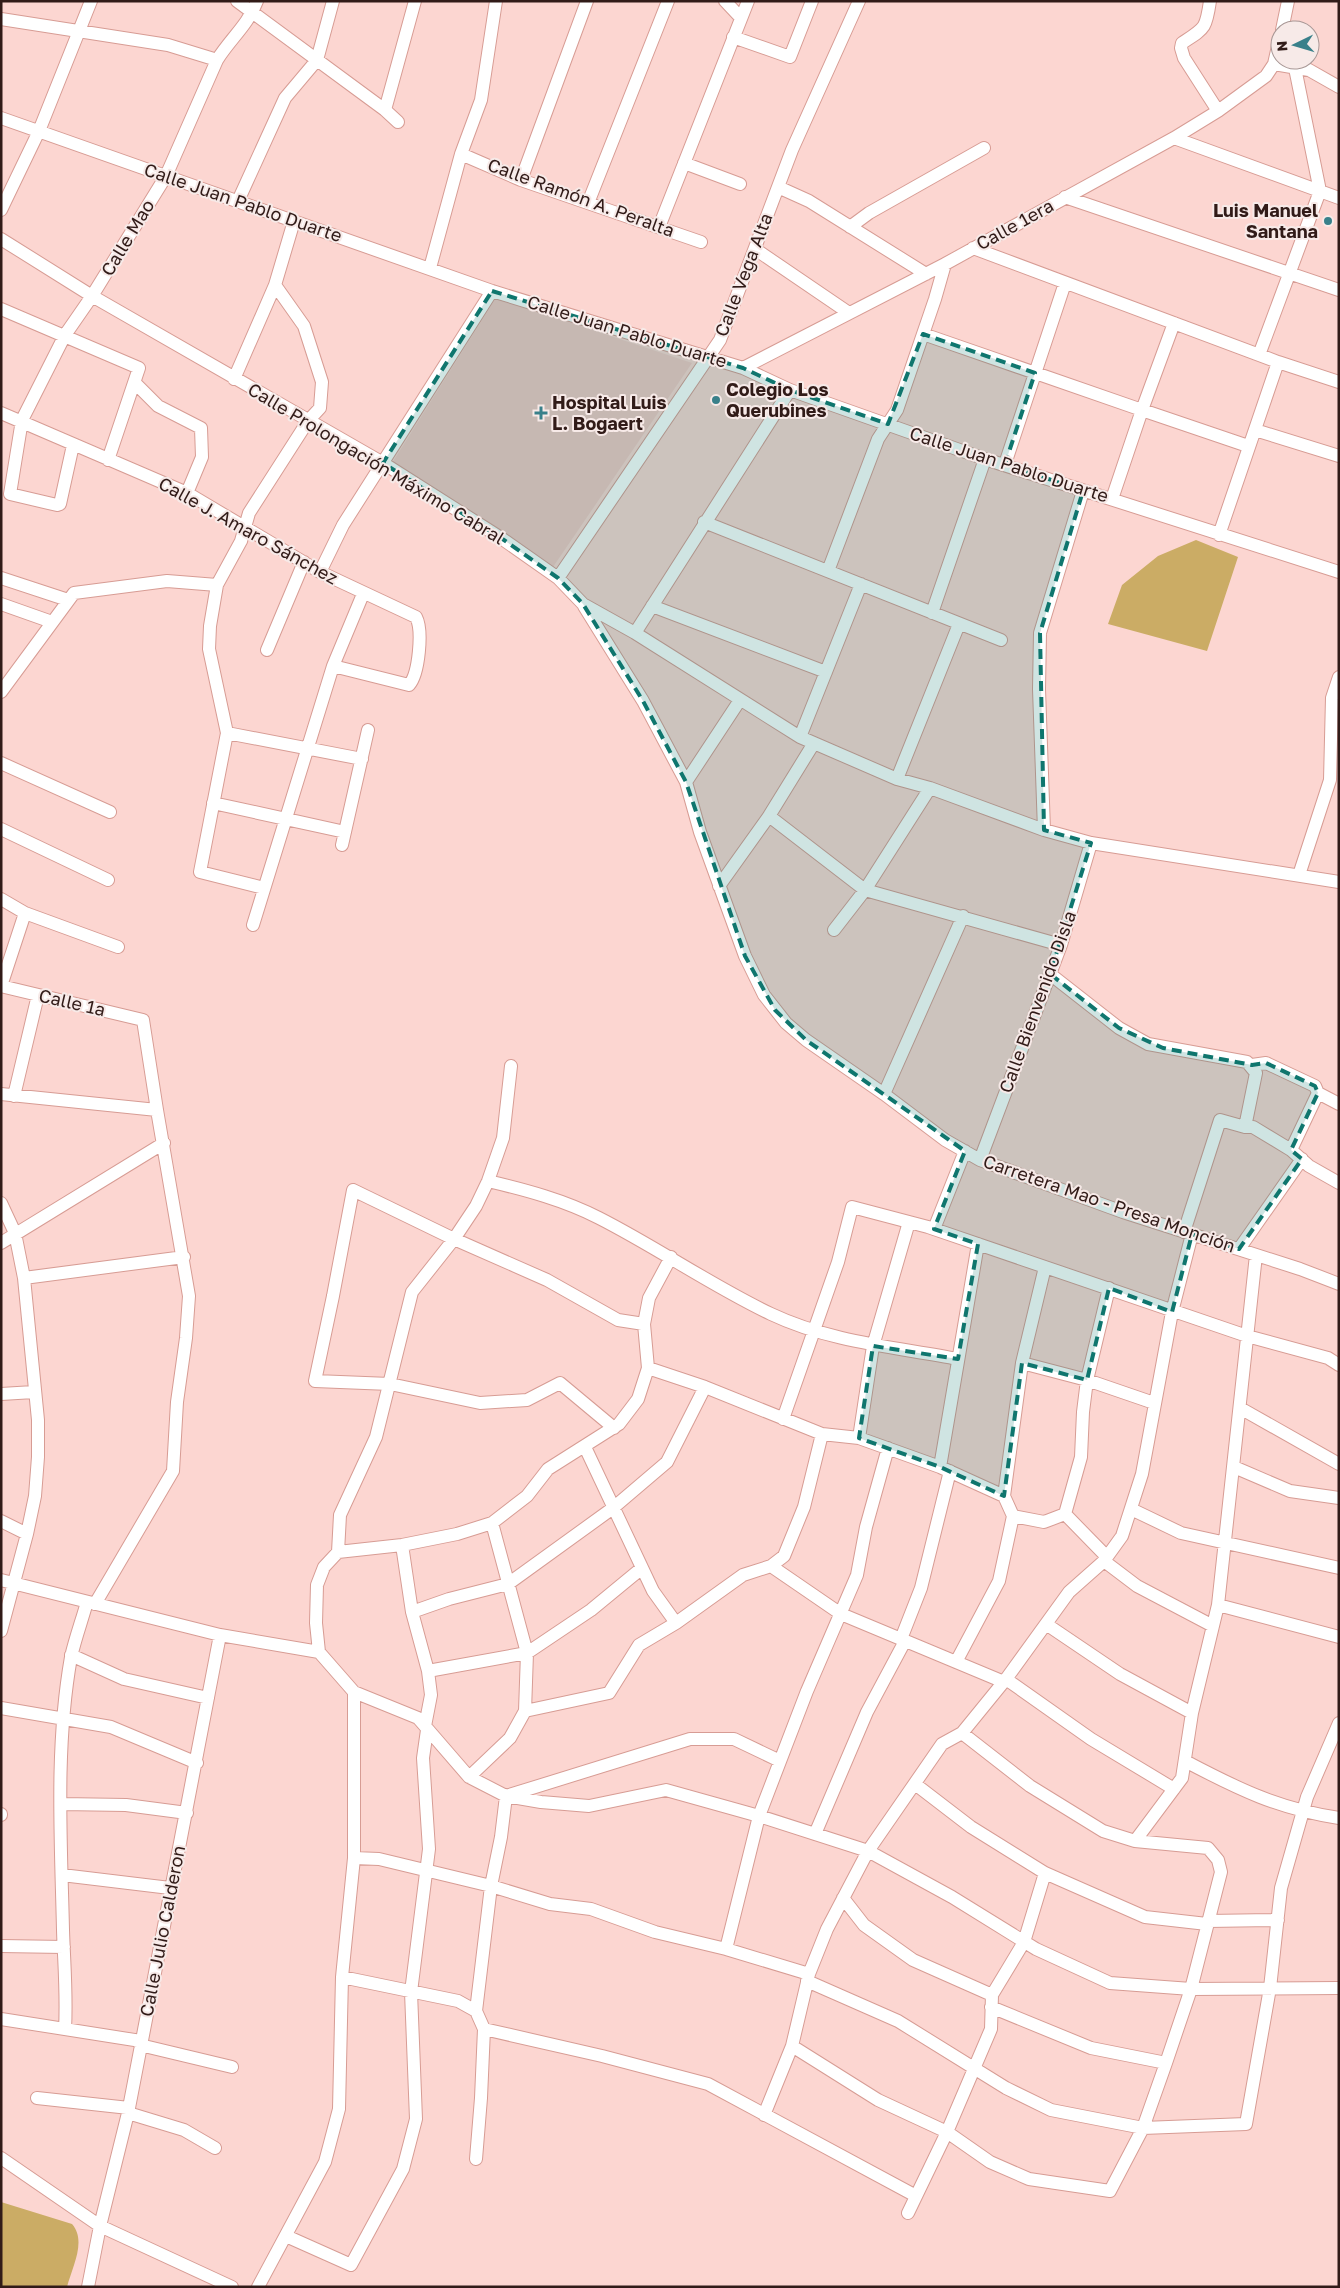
<svg xmlns="http://www.w3.org/2000/svg" width="1340" height="2288" viewBox="0 0 1340 2288" font-family="'Golos Text',sans-serif">
	<rect width="100%" height="100%" fill="#fcd6d1"/>
	<path fill="#f4c8c4" d="M 496,298 L 692,363 L 553,567 L 392,463 Z"/>
	<path fill="#cbac65" d="M 1196,540 L 1238,557 L 1207,651 L 1108,624 L 1122,585 L 1158,556 Z
		M 1,2202 L 72,2224 C 87,2241 72,2267 67,2287 L 1,2287 Z"/>
	<g fill="none" stroke-linecap="round" stroke-linejoin="round">
		<g stroke="#d79c94" stroke-width="14">
			<path id="minor" d="M 237,1 L 385,110 L 398,122
				M 725,1 L 741,18
				M 1210,1 C 1206,29 1205,28 1182,43 L 1181,48 L 1184,58 L 1218,111
				M 1,19 L 168,45 L 217,60
				M 1282,30 L 1288,1
				M 733,37 L 790,57 L 812,1
				M 1274,64 L 1309,70 L 1339,87
				M 385,110 L 415,1
				M 1,118 L 492,291 L 743,368 L 790,390 L 985,459 L 1339,572
				M 1174,138 L 1339,198
				M 461,154 L 521,180 L 701,242
				M 684,163 L 740,184
				M 521,180 L 587,1
				M 778,187 L 809,201 L 926,274
				M 1065,197 L 1339,290
				M 238,201 L 285,98 L 317,60 L 333,1
				M 588,203 L 668,1
				M 1,210 L 39,131 L 91,1
				M 659,227 L 748,1
				M 850,227 L 869,213 L 984,148
				M 1,239 L 92,296 L 383,463 L 501,538 L 558,578 L 583,604 L 635,633 L 800,737 L 897,779 L 930,788 L 1044,830 L 1091,843 L 1339,882
				M 973,248 L 1278,362 L 1339,382
				M 755,249 L 849,313
				M 430,268 L 461,154 L 481,100 L 496,1
				M 275,285 L 304,326 L 322,382 L 320,408 L 308,421 L 249,513 L 241,541 L 217,585 L 210,626 L 209,649 L 227,733 L 362,759
				M 1,309 L 139,368 L 108,460
				M 923,334 L 1142,410 L 1174,323
				M 1259,355 L 1320,191 L 1295,68
				M 743,368 L 945,264 L 1174,138 L 1218,111 L 1266,76 L 1274,64 L 1280,37
				M 234,379 L 275,285 L 294,221
				M 135,383 L 158,406 L 201,428 L 202,457 L 187,493
				M 1,413 L 187,493 L 320,572 L 416,617 C 423,630 419,674 409,685 L 333,666
				M 1255,430 L 1339,456
				M 73,445 L 60,504 L 57,505 L 10,494 L 22,420 L 65,335 L 92,296 L 166,176 L 217,60 C 230,39 248,25 257,1
				M 1005,464 L 1065,283
				M 1112,499 L 1142,410 L 1248,446
				M 704,522 L 1001,640
				M 1219,535 L 1278,362
				M 828,571 L 878,439 L 897,410 L 935,299 L 945,264
				M 320,572 L 343,525 L 492,291
				M 1,578 L 68,600
				M 558,578 L 720,340 L 792,150 L 859,1
				M 1,604 L 52,622
				M 584,606 L 643,701 L 686,782 L 700,832 L 745,956 L 764,995 L 786,1023 L 806,1040 L 884,1094 L 945,1140 L 980,1160 L 1123,1212 L 1300,1269 L 1339,1284
				M 652,606 L 826,672
				M 932,613 L 985,459
				M 635,633 L 790,390
				M 267,650 L 304,562
				M 1,692 L 74,593 L 167,581 L 217,585
				M 227,733 L 200,872 L 264,888
				M 800,737 L 861,584
				M 1,763 L 110,812
				M 897,779 L 959,624
				M 686,782 L 740,700
				M 213,803 L 345,832
				M 769,816 L 865,890 L 1061,945
				M 1,829 L 108,880
				M 1044,830 L 1039,689 L 1040,633 L 1083,491
				M 342,845 L 368,730
				M 1299,875 L 1330,780 L 1332,698 L 1339,677
				M 719,886 L 769,816 L 814,743
				M 1,899 L 25,913 L 118,947
				M 253,925 L 333,666 L 363,594
				M 834,930 L 865,890 L 930,788
				M 1050,974 L 1119,1028 L 1148,1044 L 1247,1062 L 1256,1073 L 1245,1127
				M 1,986 L 143,1020 L 157,1110 L 189,1296 L 186,1338 L 177,1402 L 173,1471 L 95,1604
				M 1,986 L 25,913
				M 1252,1065 L 1266,1063 L 1315,1086 L 1318,1093 L 1291,1150
				M 1318,1093 L 1339,1104
				M 1,1094 L 157,1110
				M 884,1094 L 963,916
				M 14,1096 L 38,995
				M 980,1160 L 1061,945 L 1091,843
				M 488,1181 C 526,1190 564,1200 599,1218 C 658,1248 712,1286 771,1314 C 830,1342 895,1347 958,1359
				M 1,1203 L 15,1233 L 24,1278 L 38,1420 L 38,1457 L 35,1496 L 27,1534 L 1,1631
				M 934,1229 L 965,1151
				M 1184,1232 L 1220,1120 L 1245,1127 L 1253,1127 L 1291,1150 L 1309,1166 L 1339,1183
				M 1,1243 L 164,1143
				M 1239,1249 L 1302,1159
				M 671,1257 L 649,1298 L 644,1324 L 648,1368 L 638,1399 L 619,1424 L 548,1469 L 527,1496 L 492,1523 L 457,1534 L 402,1545 L 338,1552 L 324,1567 L 317,1585 L 316,1623 L 319,1652 L 354,1692 L 418,1718 L 469,1777 L 506,1796 L 541,1802 L 589,1806 L 666,1790 L 759,1816 L 868,1851 L 952,1897 L 1036,1949 L 1110,1983 L 1191,1989 L 1339,1988
				M 24,1278 L 184,1257
				M 1022,1363 L 1087,1380 L 1154,1403
				M 648,1368 L 705,1387 L 822,1434 L 859,1438 L 940,1467 L 1004,1496
				M 1,1394 L 34,1392
				M 1240,1408 L 1339,1464
				M 783,1419 L 838,1262 L 852,1207 L 928,1227 L 1247,1336 L 1328,1358 L 1339,1365
				M 614,1428 L 560,1383 L 527,1400 L 480,1403 L 390,1384 L 315,1381 L 333,1296 L 353,1190 L 454,1239 L 547,1280 L 618,1320 L 644,1324
				M 859,1438 L 873,1346 L 909,1222
				M 585,1447 L 653,1591 L 676,1623
				M 940,1467 L 978,1244
				M 1234,1467 L 1290,1491 L 1339,1498
				M 1131,1509 L 1181,1533 L 1339,1568
				M 1013,1516 L 1044,1522 L 1065,1514
				M 1,1521 L 27,1534
				M 402,1545 L 412,1612 L 428,1671 L 431,1695 L 425,1726
				M 338,1552 L 340,1515 L 376,1437 L 412,1292 L 454,1239 L 476,1206 L 488,1181 L 503,1138 L 511,1066
				M 1107,1557 L 1065,1514 L 1081,1457 L 1083,1412 L 1087,1380 L 1109,1288
				M 1104,1561 L 1137,1586 L 1213,1626
				M 771,1566 L 841,1614 L 1004,1682
				M 1,1580 L 220,1635 L 319,1652
				M 1218,1605 L 1339,1637
				M 412,1612 L 449,1599 L 508,1584 L 613,1508 L 667,1462 L 705,1387
				M 1046,1624 L 1120,1674 L 1192,1713
				M 901,1639 L 921,1588 L 950,1471
				M 71,1655 L 124,1679 L 208,1698
				M 956,1662 L 999,1581 L 1013,1516 L 1004,1496 L 1022,1363 L 1045,1267
				M 428,1671 L 527,1653 L 591,1610 L 642,1568
				M 1006,1679 L 1091,1739 L 1174,1789
				M 1,1708 L 111,1727 L 197,1763
				M 525,1711 L 609,1693 L 639,1645 L 676,1623 L 743,1575 L 771,1566 L 784,1556 L 804,1507 L 822,1434
				M 1185,1761 C 1238,1789 1279,1809 1339,1818
				M 469,1777 L 510,1738 L 525,1711 L 527,1653 L 492,1523
				M 915,1784 L 971,1827 L 1045,1873 L 1145,1917 L 1207,1924
				M 61,1804 L 126,1805 L 187,1813
				M 1,1814 L 1,1815
				M 815,1834 L 867,1712 L 905,1641
				M 1135,1841 L 1182,1778 L 1192,1713 L 1218,1605 L 1256,1255
				M 354,1858 L 379,1859 L 491,1886 L 550,1904 L 591,1909 L 655,1932 L 726,1949 L 809,1974
				M 62,1875 L 170,1888
				M 843,1898 L 864,1925 L 913,1960 L 992,1995
				M 1208,1921 L 1278,1920
				M 1,1946 L 64,1947
				M 726,1949 L 759,1816 L 807,1691 L 857,1575 L 866,1527 L 888,1448
				M 342,1977 L 458,2001 L 476,2011
				M 807,1981 L 898,2021 L 1006,2088 L 1051,2110 L 1143,2128 L 1246,2124 L 1270,1988 L 1281,1888 L 1307,1797 L 1339,1723
				M 991,2007 L 1091,2048 L 1166,2063
				M 1,2019 L 141,2041
				M 65,2029 C 67,1995 64,1963 63,1930 C 61,1840 55,1747 71,1657 C 75,1639 82,1620 87,1602
				M 484,2029 L 602,2056 L 708,2084 L 916,2196
				M 140,2045 L 232,2067
				M 792,2046 L 878,2100 L 947,2132 L 990,2162 L 1029,2179 L 1110,2191 L 1143,2128 L 1166,2063 L 1191,1989 L 1221,1872 L 1218,1860 L 1208,1848 L 1135,1841 L 1103,1831 L 1030,1786 L 962,1733
				M 37,2098 L 129,2108
				M 128,2113 L 184,2130 L 215,2148
				M 764,2115 L 792,2046 L 809,1974 L 827,1929 L 868,1851 L 942,1744 L 962,1733 L 1006,1679 L 1069,1592 L 1104,1561 L 1122,1536 L 1142,1474 L 1172,1312 L 1192,1234
				M 1,2158 L 100,2226 L 232,2287
				M 476,2159 L 481,2098 L 484,2029 L 476,2011 L 491,1886 L 501,1837 L 506,1796 L 690,1739 L 734,1739 L 780,1761
				M 908,2213 L 947,2132 L 991,2029 L 992,1995 L 1024,1942 L 1045,1873
				M 286,2236 L 351,2265 L 403,2169 L 416,2119 L 411,1992 L 429,1849 L 423,1758 L 427,1730
				M 88,2287 L 100,2226 L 128,2113 L 220,1635
				M 258,2287 L 325,2162 L 339,2109 L 342,1977 L 354,1858 L 354,1692"/>
		</g>
		<use href="#minor" stroke="#fff" stroke-width="12"/>
	</g>
	<path fill="#0f766e" fill-opacity="0.2" stroke="#0f766e" stroke-width="4" stroke-dasharray="10 6" stroke-linejoin="round" d="M 492,291 L 743,368 L 790,390 L 888,424 L 923,334 L 1035,373 L 1005,464 L 1083,491 L 1040,633 L 1044,830 L 1091,843 L 1050,974 L 1119,1028 L 1163,1048 L 1252,1065 L 1266,1063 L 1315,1086 L 1318,1093 L 1291,1150 L 1302,1159 L 1239,1249 L 1192,1234 L 1172,1312 L 1109,1288 L 1087,1380 L 1022,1363 L 1004,1496 L 940,1467 L 859,1438 L 873,1346 L 958,1359 L 978,1244 L 934,1229 L 965,1151 L 806,1040 L 775,1010 L 745,956 L 686,782 L 643,701 L 583,604 L 558,578 L 501,538 L 383,463 Z"/>
	<g fill="#39808a" stroke="#f7eae8" stroke-width="2">
		<circle cx="1328" cy="221" r="5"/>
		<circle cx="716" cy="400" r="5"/>
		<path d="M538.5 405.5h5v5h5v5h-5v5h-5v-5h-5v-5h5z"/>
	</g>
	<g text-anchor="middle" stroke-width="4" stroke-linejoin="round" paint-order="stroke">
		<g font-size="18" fill="#311b18" stroke="#f7eae8">
			<text transform="translate(581 198) rotate(20)" y="6">Calle Ramón A. Peralta</text>
			<text transform="translate(243 203) rotate(19)" y="6">Calle Juan Pablo Duarte</text>
			<text transform="translate(1015 225) rotate(-29)" y="6">Calle 1era</text>
			<text transform="translate(128 238) rotate(-59)" y="6">Calle Mao</text>
			<text transform="translate(744 275) rotate(-69)" y="6">Calle Vega Alta</text>
			<text transform="translate(627 332) rotate(17)" y="6">Calle Juan Pablo Duarte</text>
			<text transform="translate(376 464) rotate(31)" y="6">Calle Prolongación Máximo Cabral</text>
			<text transform="translate(1009 465) rotate(18)" y="6">Calle Juan Pablo Duarte</text>
			<text transform="translate(248 531) rotate(29)" y="6">Calle J. Amaro Sánchez</text>
			<text transform="translate(1038 1002) rotate(-70)" y="6">Calle Bienvenido Disla</text>
			<text transform="translate(72 1003) rotate(13)" y="6">Calle 1ª</text>
			<text transform="translate(1109 1204) rotate(19)" y="6">Carretera Mao - Presa Monción</text>
			<text transform="translate(163 1931) rotate(-79)" y="6">Calle Julio Calderon</text>
		</g>
		<g font-size="18" font-weight="bold" fill="#311b18" stroke="#f7eae8" text-anchor="start">
			<text x="1318" y="217" text-anchor="end">Luis Manuel<tspan x="1318" dy="21">Santana</tspan></text>
			<text x="726" y="396">Colegio Los<tspan x="726" dy="21">Querubines</tspan></text>
			<text x="552" y="409">Hospital Luis<tspan x="552" dy="21">L. Bogaert</tspan></text>
		</g>
	</g>
	<rect width="1340" height="2288" fill="none" stroke="#311b18" stroke-width="5"/>
	<g transform="translate(1295 45) rotate(265)"><circle r="24" fill="#f7eae8" stroke="#a89795"/>
	<path d="M0-4L9 19L0 12L-9 19Z" fill="#39808a"/>
	<text y="-8" font-size="14" font-weight="bold" text-anchor="middle" fill="#311b18">N</text>
	</g>
</svg>
